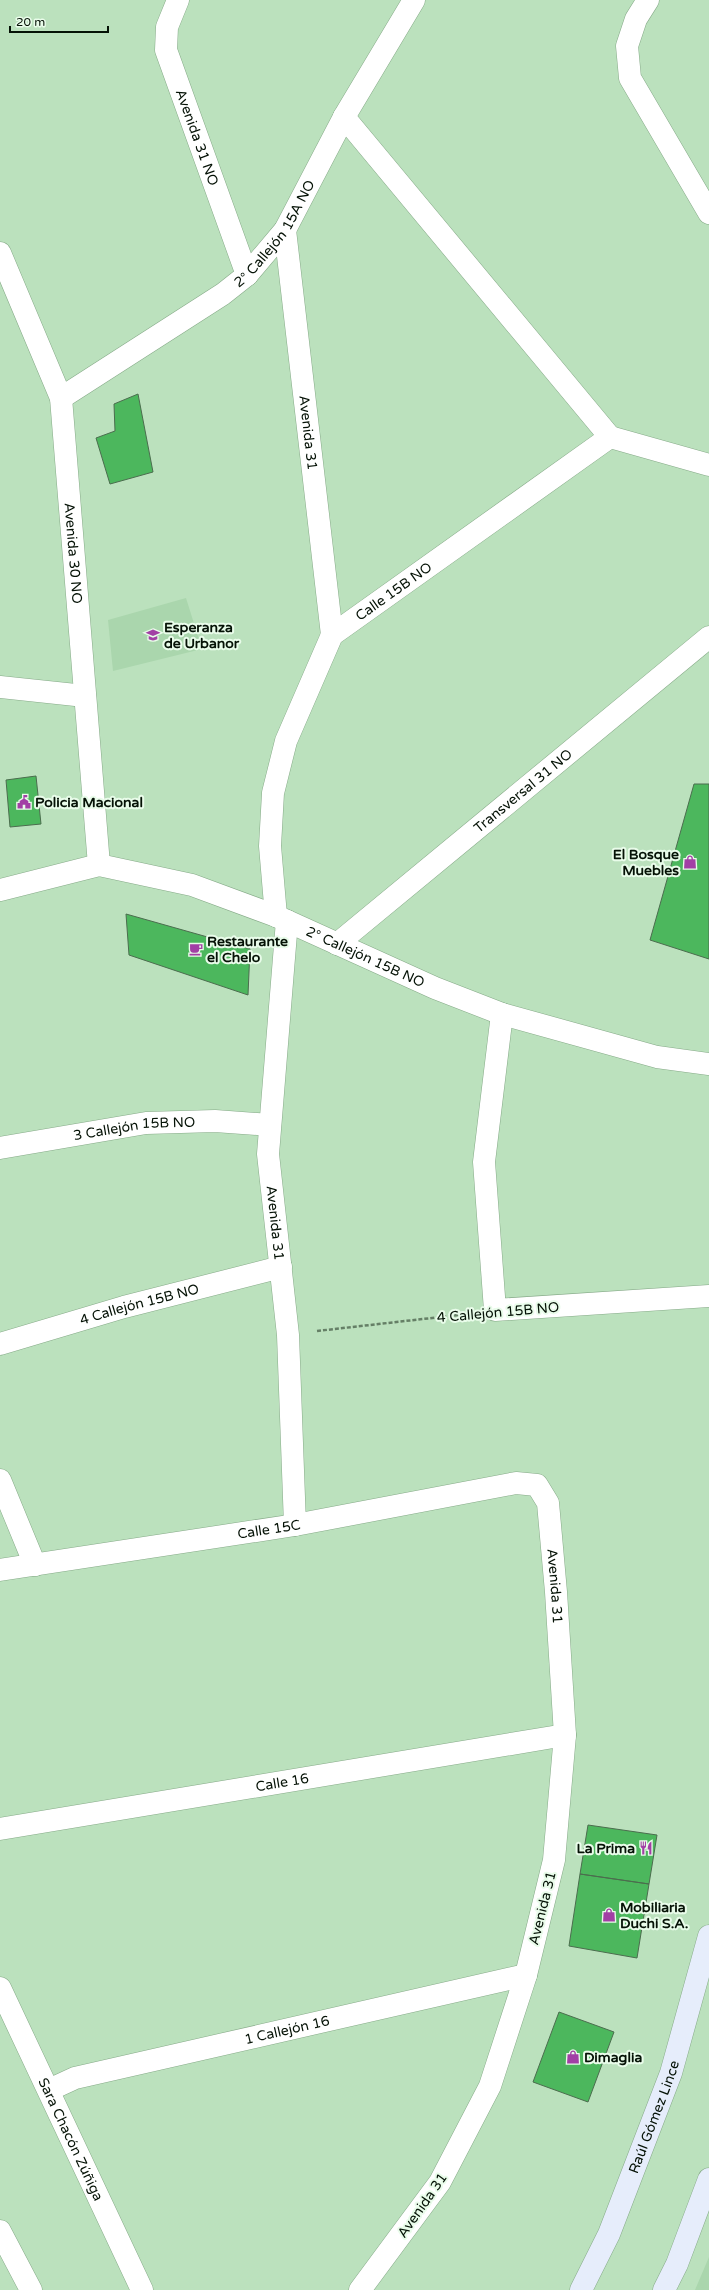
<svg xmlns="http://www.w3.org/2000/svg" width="709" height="2290" viewBox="0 0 709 2290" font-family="'Varela Round',sans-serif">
	<rect width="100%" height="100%" fill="#bbe1bd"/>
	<path fill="#aad6ad" d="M 186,598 L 202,649 L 113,671 L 108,620 Z
		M 709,2257 L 709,2290 L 695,2290 Z"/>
	<path fill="#4cb75d" stroke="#4b6d4e" d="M 138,394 L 153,472 L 110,484 L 96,438 L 115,431 L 114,404 Z
		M 36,776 L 41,824 L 10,827 L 6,780 Z
		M 694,784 L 709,784 L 709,959 L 650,940 Z
		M 126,914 L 250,949 L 248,995 L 129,955 Z
		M 588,1825 L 657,1835 L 649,1884 L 580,1874 Z
		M 580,1874 L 649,1884 L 637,1958 L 569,1946 Z
		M 559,2012 L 614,2032 L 588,2102 L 533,2082 Z"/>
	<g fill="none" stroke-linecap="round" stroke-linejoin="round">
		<g stroke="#86aa88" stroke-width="23">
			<g id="minor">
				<path id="s1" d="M 178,0 L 167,27 L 166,50 L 247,275"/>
				<path d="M 648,0 L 636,19 L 627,46 L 630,78 L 709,213"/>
				<path d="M 344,117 L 610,437"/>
				<path id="s2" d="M 285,230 L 332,635"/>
				<path id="s3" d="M 0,253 L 61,398 L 99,865"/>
				<path id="s4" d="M 61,398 L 223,294 L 247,275 L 285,230 L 344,117 L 414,0"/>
				<path d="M 0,687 L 85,696"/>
				<path id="s5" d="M 0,890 L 99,865 L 192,885 L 276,916 L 435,988 L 502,1014 L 657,1057 L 709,1064"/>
				<path id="s6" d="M 276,916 L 270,846 L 273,793 L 286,741 L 332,635 L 610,437 L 709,465"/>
				<path id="s7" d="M 287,921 L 268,1154 L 288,1335 L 295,1525"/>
				<path id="s8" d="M 337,944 L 709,637"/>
				<path d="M 502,1014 L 484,1162 L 495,1310 L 709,1296"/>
				<path id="s9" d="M 0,1148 L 146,1123 L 215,1121 L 270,1125"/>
				<path id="s10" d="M 0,1344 L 124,1307 L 281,1267"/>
				<path d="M 0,1480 L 35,1565"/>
				<path id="s11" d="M 0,1570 L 295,1525 L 516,1483 L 537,1485 L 548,1503 L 556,1592 L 565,1735 L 554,1860 L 526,1975 L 490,2086 L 440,2182 L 360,2290"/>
				<path id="s12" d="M 0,1829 L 565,1735"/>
				<path id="s13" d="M 0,1988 L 142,2290"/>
				<path id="s14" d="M 49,2090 L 75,2078 L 526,1975"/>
				<path d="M 0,2231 L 31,2290"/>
			</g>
		</g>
		<g stroke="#86aa88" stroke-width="23">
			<g id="secondary">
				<path id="s15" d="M 581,2290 L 609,2234 L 671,2073 L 709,1936"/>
				<path d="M 664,2290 L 677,2264 L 709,2179"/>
			</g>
		</g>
		<path stroke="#657f66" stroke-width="2.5" stroke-dasharray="4 2" stroke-linecap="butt" d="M 317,1331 L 467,1314"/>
		<use href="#minor" stroke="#fff" stroke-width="22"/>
		<use href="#secondary" stroke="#e6edfb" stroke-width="22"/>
	</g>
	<defs>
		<g id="school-bare" transform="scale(1.08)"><path d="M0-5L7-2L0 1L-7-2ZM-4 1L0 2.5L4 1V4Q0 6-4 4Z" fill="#a23fa5" stroke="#e9fcea" stroke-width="2.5" paint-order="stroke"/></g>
		<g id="civic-bare" transform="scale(1.08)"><path d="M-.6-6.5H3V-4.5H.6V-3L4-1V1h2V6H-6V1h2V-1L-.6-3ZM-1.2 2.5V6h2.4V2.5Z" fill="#a23fa5" stroke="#e9fcea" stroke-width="2.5" paint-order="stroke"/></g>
		<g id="shop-bare" transform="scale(1.08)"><path d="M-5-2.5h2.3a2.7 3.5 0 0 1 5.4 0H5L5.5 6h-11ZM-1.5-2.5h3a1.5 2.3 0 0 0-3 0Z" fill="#a23fa5" stroke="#e9fcea" stroke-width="2.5" paint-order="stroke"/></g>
		<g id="cafe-bare" transform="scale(1.08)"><path d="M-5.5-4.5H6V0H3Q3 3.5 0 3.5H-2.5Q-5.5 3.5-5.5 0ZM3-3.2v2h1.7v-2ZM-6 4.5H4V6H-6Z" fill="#a23fa5" stroke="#e9fcea" stroke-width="2.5" paint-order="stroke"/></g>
		<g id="restaurant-bare" transform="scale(1.08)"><path d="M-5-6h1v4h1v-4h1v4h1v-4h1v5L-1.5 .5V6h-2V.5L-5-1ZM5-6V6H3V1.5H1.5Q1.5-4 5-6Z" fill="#a23fa5" stroke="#e9fcea" stroke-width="2.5" paint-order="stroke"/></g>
	</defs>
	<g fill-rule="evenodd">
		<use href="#school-bare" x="153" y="635"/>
		<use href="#civic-bare" x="24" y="802"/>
		<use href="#shop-bare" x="690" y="862"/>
		<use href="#cafe-bare" x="196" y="949"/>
		<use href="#restaurant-bare" x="646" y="1848"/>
		<use href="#shop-bare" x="609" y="1915"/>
		<use href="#shop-bare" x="573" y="2057"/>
	</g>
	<g text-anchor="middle" stroke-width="4" stroke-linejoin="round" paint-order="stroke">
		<g font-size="14" fill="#051206" stroke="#e9fcea">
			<text dy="5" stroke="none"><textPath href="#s1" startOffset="145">Avenida 31 NO</textPath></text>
			<text dy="5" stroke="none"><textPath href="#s4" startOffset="273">2° Callejón 15A NO</textPath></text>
			<text dy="5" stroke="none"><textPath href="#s2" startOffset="204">Avenida 31</textPath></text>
			<text dy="5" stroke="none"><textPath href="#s3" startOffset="313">Avenida 30 NO</textPath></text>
			<text dy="5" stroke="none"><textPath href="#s6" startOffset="368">Calle 15B NO</textPath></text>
			<text dy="5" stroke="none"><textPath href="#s8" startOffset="241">Transversal 31 NO</textPath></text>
			<text dy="5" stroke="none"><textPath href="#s5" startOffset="385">2° Callejón 15B NO</textPath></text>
			<text dy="5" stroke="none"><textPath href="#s9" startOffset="136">3 Callejón 15B NO</textPath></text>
			<text dy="5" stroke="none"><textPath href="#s7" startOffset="303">Avenida 31</textPath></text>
			<text dy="5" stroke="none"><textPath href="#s10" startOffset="145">4 Callejón 15B NO</textPath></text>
			<text transform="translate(498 1312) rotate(-5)" y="5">4 Callejón 15B NO</text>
			<text dy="5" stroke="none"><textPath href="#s11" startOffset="272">Calle 15C</textPath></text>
			<text dy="5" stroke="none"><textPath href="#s11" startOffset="649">Avenida 31</textPath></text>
			<text dy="5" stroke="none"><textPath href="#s12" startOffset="286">Calle 16</textPath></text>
			<text transform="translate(542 1908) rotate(-76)" y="5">Avenida 31</text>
			<text dy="5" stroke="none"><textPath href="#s14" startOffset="246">1 Callejón 16</textPath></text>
			<text dy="5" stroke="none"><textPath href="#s15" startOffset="188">Raúl Gómez Lince</textPath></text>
			<text dy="5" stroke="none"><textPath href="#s13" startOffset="167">Sara Chacón Zúñiga</textPath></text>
			<text transform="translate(422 2205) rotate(-55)" y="5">Avenida 31</text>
		</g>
		<g font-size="14" font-weight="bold" fill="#051206" stroke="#e9fcea" text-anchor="start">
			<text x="164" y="632">Esperanza<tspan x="164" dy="16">de Urbanor</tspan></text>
			<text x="35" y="807">Policia Macional</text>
			<text x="679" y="859" text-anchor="end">El Bosque<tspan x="679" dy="16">Muebles</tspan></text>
			<text x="207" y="946">Restaurante<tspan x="207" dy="16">el Chelo</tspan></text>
			<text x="635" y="1853" text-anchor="end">La Prima</text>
			<text x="620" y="1912">Mobiliaria<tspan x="620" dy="16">Duchi S.A.</tspan></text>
			<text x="584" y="2062">Dimaglia</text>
		</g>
	</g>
	<path d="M10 26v6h98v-6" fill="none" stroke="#051206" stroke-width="2"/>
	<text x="16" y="26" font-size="12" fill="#051206" stroke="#e9fcea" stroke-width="3" paint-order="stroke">20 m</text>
</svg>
